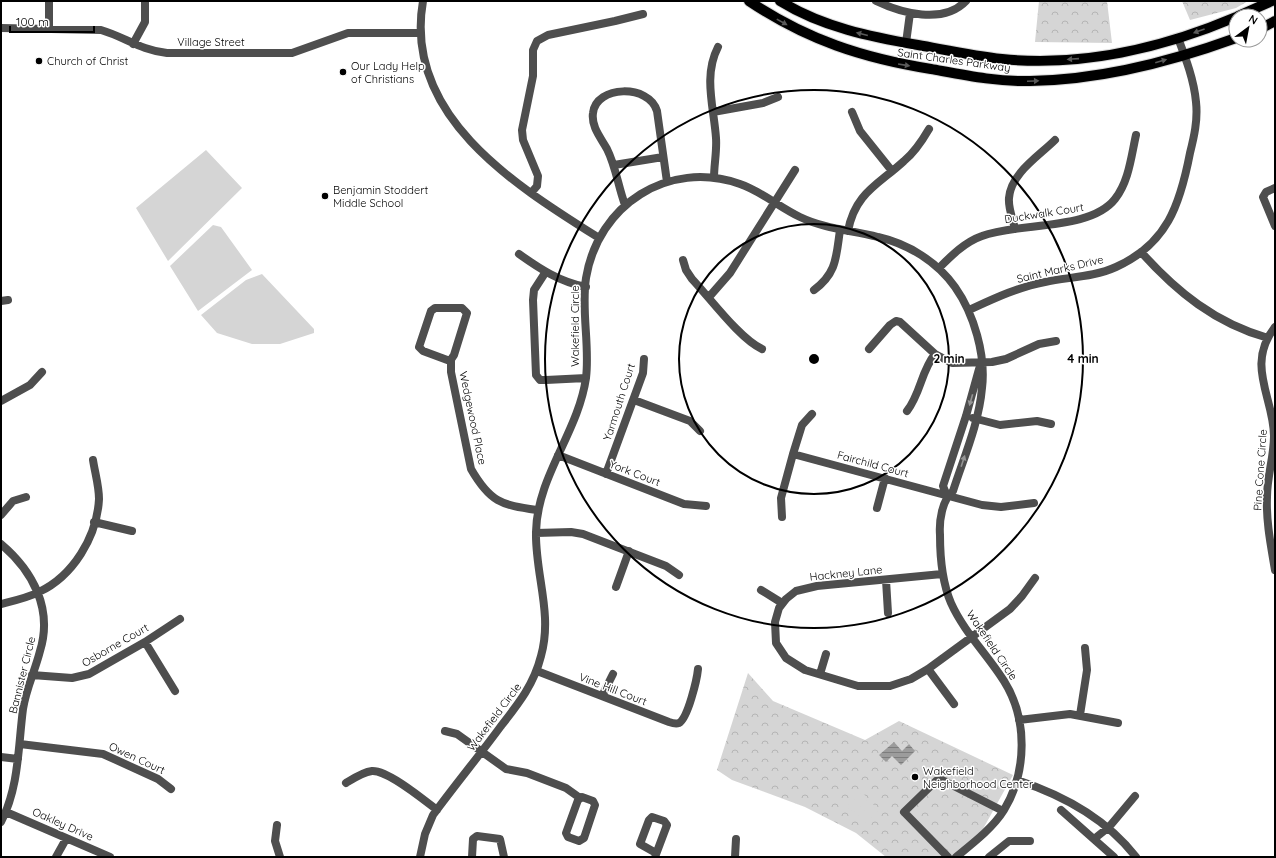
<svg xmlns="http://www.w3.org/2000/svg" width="1276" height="858" viewBox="0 0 1276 858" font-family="Quicksand,sans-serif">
	<defs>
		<pattern id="forest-crowns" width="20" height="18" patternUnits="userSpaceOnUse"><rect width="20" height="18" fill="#d5d5d5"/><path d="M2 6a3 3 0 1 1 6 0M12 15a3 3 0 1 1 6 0" fill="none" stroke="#b5b5b5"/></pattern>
		<pattern id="water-rules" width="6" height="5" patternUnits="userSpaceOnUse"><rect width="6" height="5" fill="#9c9c9c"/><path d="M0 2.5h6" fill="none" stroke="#7d7d7d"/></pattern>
	</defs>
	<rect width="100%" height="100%" fill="#fff"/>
	<path fill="url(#forest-crowns)" d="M 1039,1 L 1107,1 L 1112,43 L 1035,42 Z
		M 1182,1 L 1248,1 L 1236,8 L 1190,20 Z
		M 748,673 L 773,701 L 865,740 L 899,721 L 1013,775 L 974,845 L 961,857 L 886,857 L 856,833 L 805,807 L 732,780 L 717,770 Z"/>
	<path fill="#d5d5d5" d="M 206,150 L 242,188 L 168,261 L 136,208 Z
		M 213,225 L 221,227 L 252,270 L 198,311 L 170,266 Z
		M 262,274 L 314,329 L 314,333 L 280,344 L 252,344 L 217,333 L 201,315 L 246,280 Z
		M 862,792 L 868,799 L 853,813 L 847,806 Z
		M 872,803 L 879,810 L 864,824 L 857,817 Z"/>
	<path fill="url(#water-rules)" d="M 894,742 L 902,751 L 909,744 L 915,751 L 901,765 L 892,756 L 886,762 L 879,755 Z"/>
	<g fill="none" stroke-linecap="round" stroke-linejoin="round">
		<g stroke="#dbdbdb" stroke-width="12">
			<path id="major" d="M 749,1 C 807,40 863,58 931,69 C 964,75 997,82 1030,81 C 1100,80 1170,62 1236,38
				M 780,1 C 822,27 871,37 918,45 C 946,50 974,56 1002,59 C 1081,67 1163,48 1236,17
				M 1238,16 L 1272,1
				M 1260,29 L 1275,21"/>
		</g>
		<path stroke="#4e4e4e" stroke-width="8" d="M 423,1 C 403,116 515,185 599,238
			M 876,1 C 901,13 943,25 966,1
			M 1,28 L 101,30 C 125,37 140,50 167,53 L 292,53 L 348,33 L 421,33
			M 49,29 L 49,1
			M 906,43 L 910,13
			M 133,44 L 145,22 L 145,1
			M 713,112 L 763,103 L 778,97
			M 852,112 L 860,131 L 892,171
			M 614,165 L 663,157
			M 714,178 C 714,165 717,151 716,138 C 714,108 703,76 718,47
			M 1275,188 L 1266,192 L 1263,197 L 1275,226
			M 531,193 L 537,186 L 538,176 L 523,140 L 522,130 L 533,76 L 533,50 L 537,41 L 548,35 L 615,21 L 643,14
			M 625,205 C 618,186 616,167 607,149 C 601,138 591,127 593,113 C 596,85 649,84 657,111 L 667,182
			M 1015,229 C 1013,219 1008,208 1009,198 C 1011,173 1039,156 1055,140
			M 848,231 C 855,193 878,185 904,161 C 915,152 922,141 929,129
			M 1141,252 C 1177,292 1215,323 1268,338
			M 519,254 C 540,269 560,282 586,287
			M 683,260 L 686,270 L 692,279 C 710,298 740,339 762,349
			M 939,268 C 952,255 965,242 982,236 C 1019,222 1090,231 1115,199 C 1129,181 1131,157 1136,135
			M 545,273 L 534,290 L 533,300 L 536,375 L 540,380 L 546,380 L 586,378
			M 814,290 C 837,273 836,257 840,230
			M 709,297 L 730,273 L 795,170
			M 1,301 L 8,300
			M 435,308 L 462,308 L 467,313 L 454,355 L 450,361 L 423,351 L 419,347 L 431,311 Z
			M 969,310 C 993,299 1018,287 1045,282 C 1069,277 1094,277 1116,267 C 1167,244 1180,205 1190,153 C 1194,137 1198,120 1196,102 C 1194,80 1186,59 1178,38
			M 1275,327 C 1245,365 1274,398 1274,436 C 1274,457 1267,476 1267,497 C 1266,522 1271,546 1275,570
			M 869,349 L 890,325 L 896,321 L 900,322 L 935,354 L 952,363 L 992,362 L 1006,359 L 1039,344 L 1056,341
			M 451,360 L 451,372 L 471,469 C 490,502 501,505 537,510
			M 634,400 L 690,421 L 700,431
			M 1,401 L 30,385 L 42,372
			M 907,411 C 921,393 921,371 935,354
			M 973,418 L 1000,425 L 1037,421 L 1051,424
			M 793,454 L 982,505 L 1001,507 L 1034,503
			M 558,455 L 684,504 L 706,506
			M 606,474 L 643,373 L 644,359
			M 947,496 L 943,486 L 966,416 L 979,369
			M 877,508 L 885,478
			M 1,515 L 13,501 L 26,497
			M 782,517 L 781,498 L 793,454 L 802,425 L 812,414
			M 94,522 L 132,531
			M 536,533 L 571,532 L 583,534 L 666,566 L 679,575
			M 1,544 C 33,571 53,609 40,651 C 35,671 26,689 23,709 C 18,748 19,787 1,822
			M 942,574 L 817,586 L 796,591 L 786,599 L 779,608 L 775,622 L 776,643 L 786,658 L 805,670 L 858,686 L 890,686 L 911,679 L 928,669 L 1010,609 L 1022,596 L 1035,578
			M 886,580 L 888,613
			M 616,587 L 629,551
			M 761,590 L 782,603
			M 1,604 C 13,601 27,598 39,592 C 73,576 97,537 99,499 C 99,486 95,473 93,460
			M 145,642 L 175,691
			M 928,669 L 954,704
			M 537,671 L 669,722 C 672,723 676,724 679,723 C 688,718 697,679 698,669
			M 820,674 L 826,654
			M 32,675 L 72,678 L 89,674 L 145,642 L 180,619
			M 602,696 L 613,674
			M 1080,715 L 1087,670 L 1085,648
			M 1019,720 L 1070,714 L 1118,723
			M 445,731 L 457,734 L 506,769 L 527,773 L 566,788 L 580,798
			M 20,744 L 103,754 L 158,779 L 171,789
			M 1,757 L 18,759
			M 1017,780 C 1063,795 1106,818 1136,857
			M 346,783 C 354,778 363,772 372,771 C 388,770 424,800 437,810
			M 582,797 L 593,801 L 595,805 L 584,838 L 579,841 L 568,837 L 566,833 L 578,800 Z
			M 1061,810 L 1114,857
			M 6,812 L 110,857
			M 277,825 L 275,841 L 280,857
			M 1094,839 L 1109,827 L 1135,796
			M 56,857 L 66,839
			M 420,857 L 425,834 L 433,815 C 455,785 479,756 501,726 C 519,703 534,684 541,656 C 553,614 535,574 536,532 C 537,476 578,433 586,378 C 590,345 581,311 586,278 C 598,205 668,159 740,184 C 761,191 779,207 800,217 C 825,229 851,230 878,237 C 909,244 937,262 955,287 C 974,314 986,355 982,388 C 979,423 964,457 953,491 C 942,500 939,521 940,535 C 940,558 942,582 951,603 C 964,632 987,654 1004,681 C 1028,719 1027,772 1004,810 C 993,828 972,844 956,857
			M 472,857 L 473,839 L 477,836 L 500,839 L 504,857
			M 655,857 L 667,825 L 664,821 L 652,817 L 649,820 L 640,844 L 656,853
			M 735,857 L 736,839
			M 948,857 L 904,812 L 936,781 L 942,780 L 1003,811
			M 989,857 L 1009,841 L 1030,841"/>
		<use href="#major" stroke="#000" stroke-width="10"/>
	</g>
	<defs><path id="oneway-solid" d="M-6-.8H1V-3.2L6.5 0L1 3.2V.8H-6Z"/></defs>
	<g fill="#595959">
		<use href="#oneway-solid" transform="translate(782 22) rotate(29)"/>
		<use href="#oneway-solid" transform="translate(1199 31) rotate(160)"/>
		<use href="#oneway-solid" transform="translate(862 34) rotate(-166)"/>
		<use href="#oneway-solid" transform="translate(1073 59) rotate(176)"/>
		<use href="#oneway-solid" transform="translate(1161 61) rotate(-16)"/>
		<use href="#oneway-solid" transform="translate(904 65) rotate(9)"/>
		<use href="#oneway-solid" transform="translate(1033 81) rotate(-2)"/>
	</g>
	<g fill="#959595">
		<use href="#oneway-solid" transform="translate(971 400) rotate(106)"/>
		<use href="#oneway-solid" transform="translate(963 461) rotate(-72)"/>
	</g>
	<g fill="none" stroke="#000" stroke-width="2">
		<circle cx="814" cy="359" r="135"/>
		<circle cx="814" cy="359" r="269"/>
	</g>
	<g fill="#000" stroke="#fff" stroke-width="1.5">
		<circle cx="39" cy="61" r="4"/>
		<circle cx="343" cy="72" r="4"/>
		<circle cx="325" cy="196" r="4"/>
		<circle cx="915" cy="777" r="4"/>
	</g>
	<g text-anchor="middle" stroke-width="3" stroke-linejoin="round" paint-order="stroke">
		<g font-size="11" fill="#000" stroke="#fff">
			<text x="211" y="46">Village Street</text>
			<text transform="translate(954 60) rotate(8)" y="4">Saint Charles Parkway</text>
			<text transform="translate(1044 213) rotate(-9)" y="4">Duckwalk Court</text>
			<text transform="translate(1060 269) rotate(-13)" y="4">Saint Marks Drive</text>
			<text transform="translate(575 326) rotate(-90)" y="4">Wakefield Circle</text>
			<text transform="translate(619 402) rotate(-72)" y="4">Yarmouth Court</text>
			<text transform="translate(473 418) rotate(78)" y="4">Wedgewood Place</text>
			<text transform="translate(873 464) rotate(15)" y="4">Fairchild Court</text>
			<text transform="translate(1260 470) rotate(-86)" y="4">Pine Cone Circle</text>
			<text transform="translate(635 473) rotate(21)" y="4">York Court</text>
			<text transform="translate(846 573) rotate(-6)" y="4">Hackney Lane</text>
			<text transform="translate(115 645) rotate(-30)" y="4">Osborne Court</text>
			<text transform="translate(992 645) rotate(56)" y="4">Wakefield Circle</text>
			<text transform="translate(22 675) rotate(-76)" y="4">Bannister Circle</text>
			<text transform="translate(613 689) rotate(21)" y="4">Vine Hill Court</text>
			<text transform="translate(494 717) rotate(-53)" y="4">Wakefield Circle</text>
			<text transform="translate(137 758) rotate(25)" y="4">Owen Court</text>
			<text transform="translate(63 824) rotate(24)" y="4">Oakley Drive</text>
		</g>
		<g font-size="11" fill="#000" stroke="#fff" text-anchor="start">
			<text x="47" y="65">Church of Christ</text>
			<text x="351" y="70">Our Lady Help<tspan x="351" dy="13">of Christians</tspan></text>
			<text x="333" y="194">Benjamin Stoddert<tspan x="333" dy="13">Middle School</tspan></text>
			<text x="923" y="775">Wakefield<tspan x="923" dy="13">Neighborhood Center</tspan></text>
		</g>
	</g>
	<circle cx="814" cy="359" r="6" fill="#000" stroke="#fff" stroke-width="2"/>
	<g font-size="12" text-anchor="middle" font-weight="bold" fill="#000" stroke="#fff" stroke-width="3" stroke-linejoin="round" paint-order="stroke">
		<text x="949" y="363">2 min</text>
		<text x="1083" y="363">4 min</text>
	</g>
	<rect width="1276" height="858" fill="none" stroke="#000000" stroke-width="4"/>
	<g transform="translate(1248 28) rotate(32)"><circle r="19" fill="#ffffff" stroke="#999999"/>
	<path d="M0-3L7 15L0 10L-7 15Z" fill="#000000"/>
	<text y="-6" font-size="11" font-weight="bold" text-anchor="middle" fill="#000000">N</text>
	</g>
	<path d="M10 26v6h84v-6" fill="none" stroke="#000000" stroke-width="2"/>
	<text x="16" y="26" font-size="12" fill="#000000" stroke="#ffffff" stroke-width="3" paint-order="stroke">100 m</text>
</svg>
